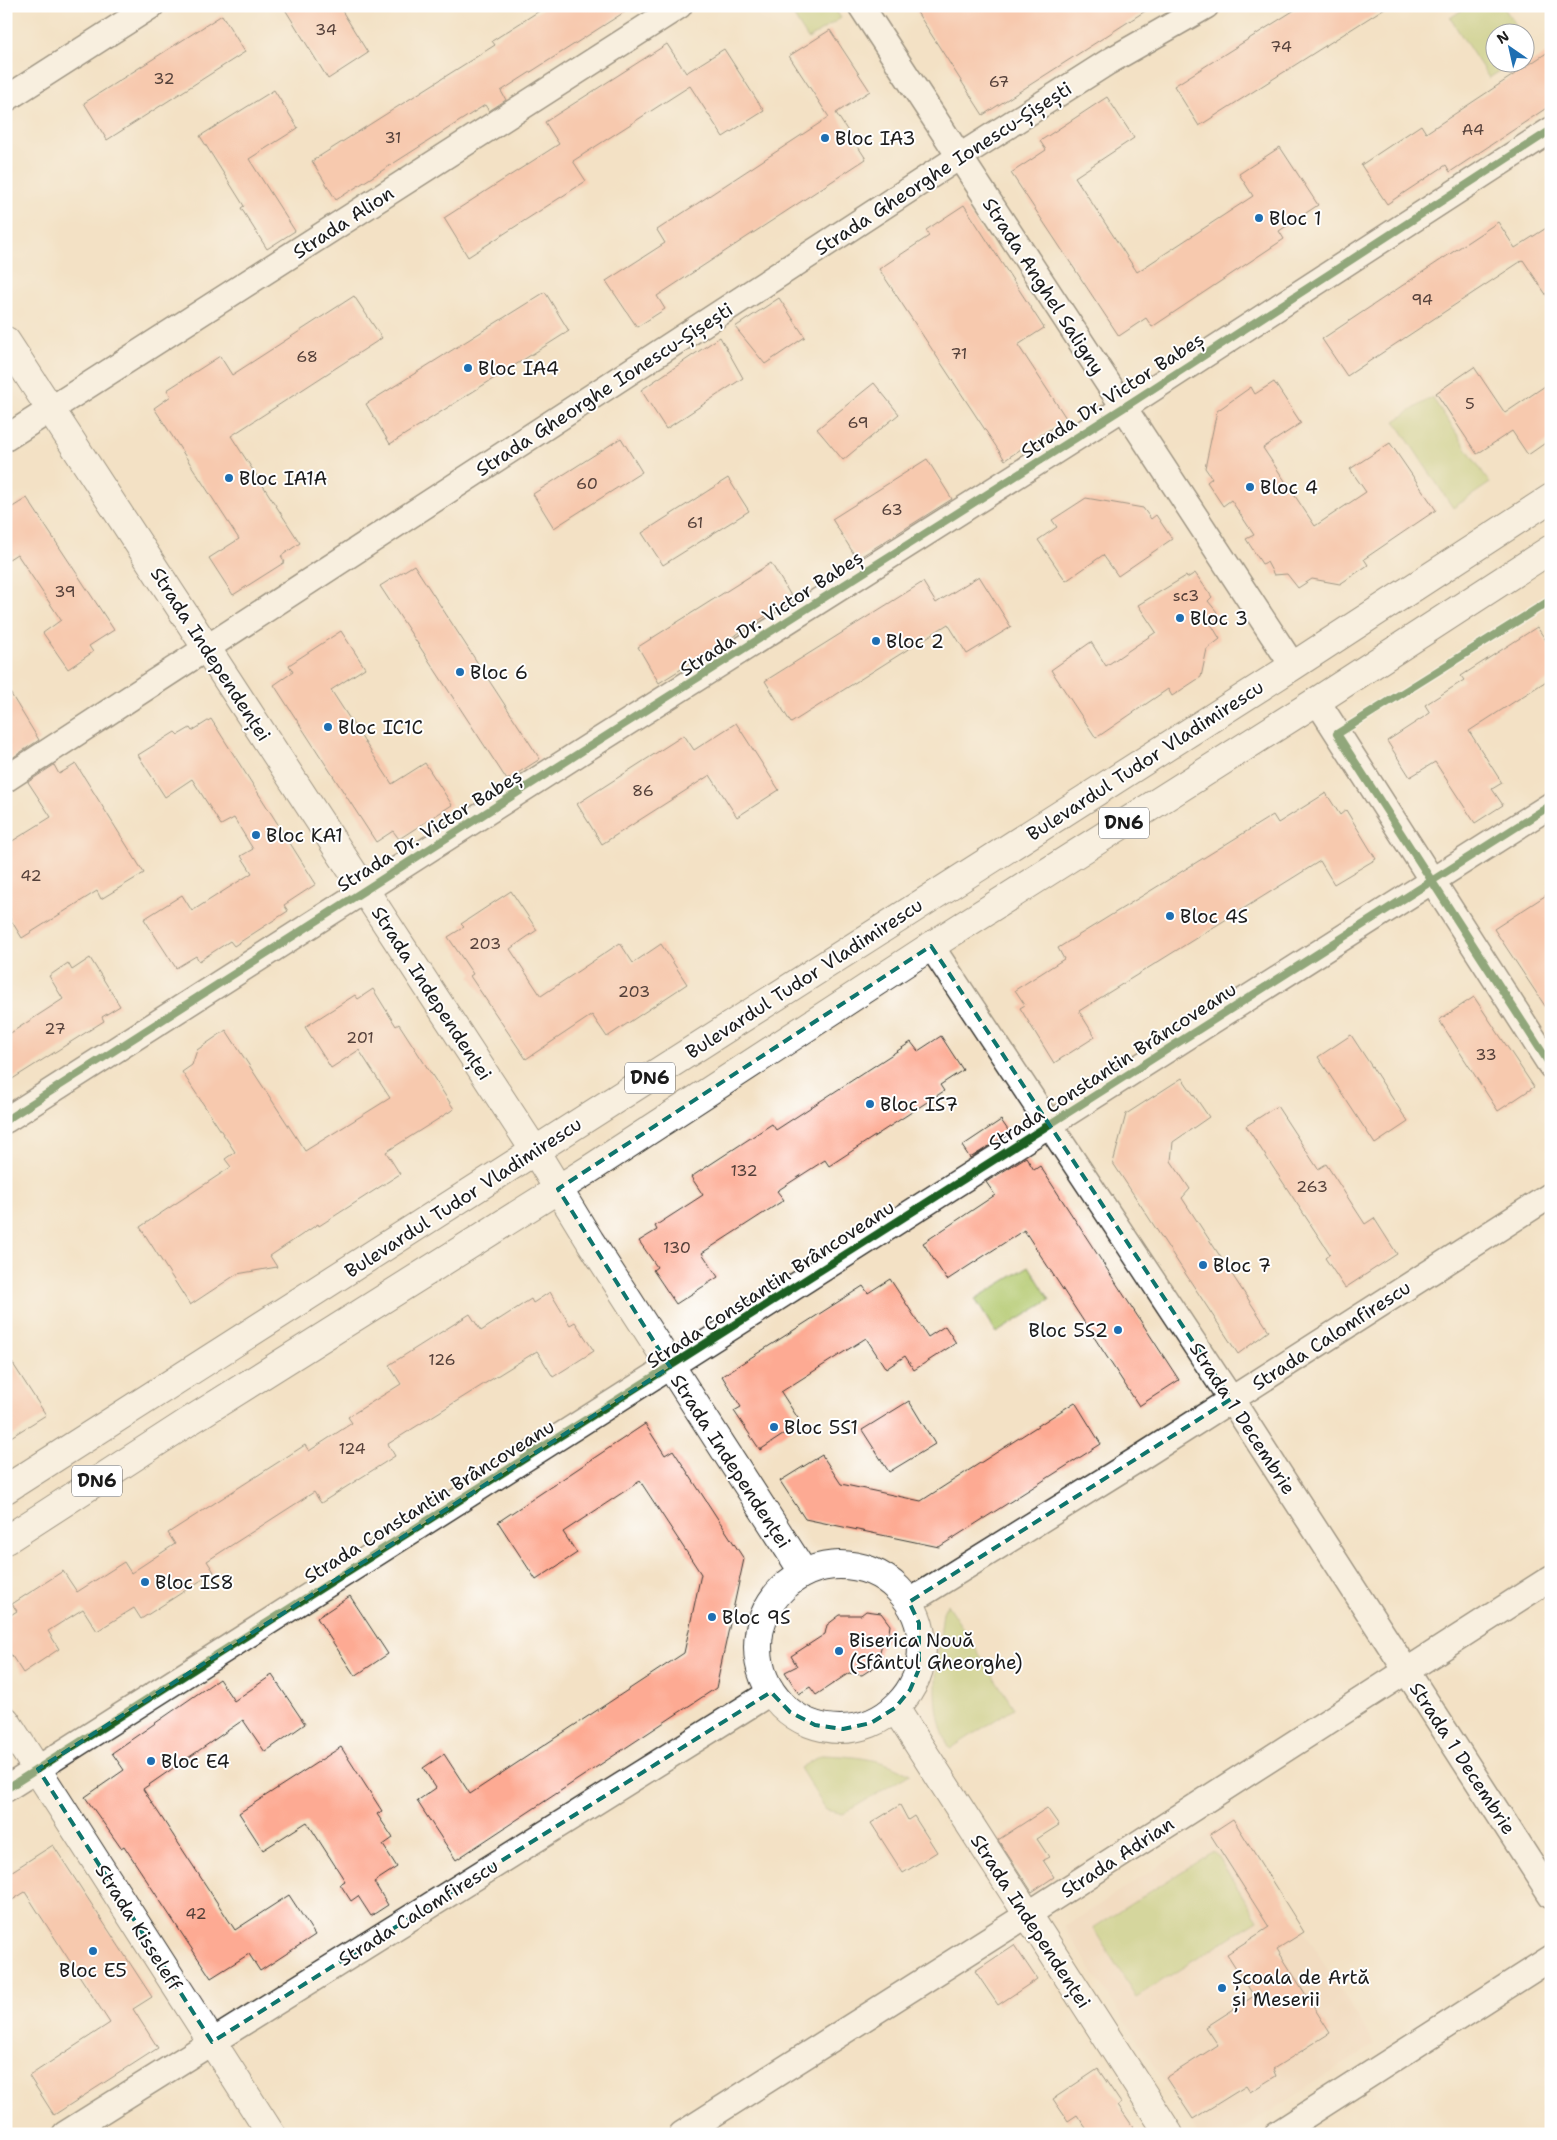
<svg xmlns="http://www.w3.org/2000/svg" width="1557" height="2140" viewBox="0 0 1557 2140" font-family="'Shantell Sans',sans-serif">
	<rect width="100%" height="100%" fill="#fff"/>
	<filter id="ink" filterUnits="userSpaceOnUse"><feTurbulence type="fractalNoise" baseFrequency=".02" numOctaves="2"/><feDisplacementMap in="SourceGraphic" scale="10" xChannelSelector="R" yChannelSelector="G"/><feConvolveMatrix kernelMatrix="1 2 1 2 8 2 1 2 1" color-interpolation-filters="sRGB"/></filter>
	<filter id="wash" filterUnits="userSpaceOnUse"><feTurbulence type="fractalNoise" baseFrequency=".0096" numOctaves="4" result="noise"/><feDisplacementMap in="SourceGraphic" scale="20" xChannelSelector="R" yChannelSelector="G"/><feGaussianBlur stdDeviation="1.12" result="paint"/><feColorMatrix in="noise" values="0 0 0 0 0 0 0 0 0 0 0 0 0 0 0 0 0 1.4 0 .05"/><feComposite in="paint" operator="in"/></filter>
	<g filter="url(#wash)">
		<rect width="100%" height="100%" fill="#f3e1c5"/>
		<path fill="#f1d5bd" d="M 1233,1819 L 1375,2044 L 1234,2134 L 1198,2134 L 1064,1927 Z"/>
		<path fill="#b2c86d" stroke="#677244" d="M 787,6 L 833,6 L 841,18 L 808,39 Z
			M 1468,6 L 1503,6 L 1520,32 L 1494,32 L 1494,62 L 1513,63 L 1489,78 L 1450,18 Z
			M 1432,397 L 1490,483 L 1453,508 L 1395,421 Z
			M 1029,1266 L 1050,1300 L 996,1333 L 975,1299 Z
			M 947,1604 L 1014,1708 L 950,1749 C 927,1708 938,1657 943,1612 Z
			M 821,1755 C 852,1756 882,1758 910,1774 L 843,1814 L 826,1810 L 800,1768 Z
			M 1214,1851 L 1258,1920 L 1136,1997 L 1093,1928 Z"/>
		<g id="blocks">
			<path fill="#fdaa93" d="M 283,6 L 339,6 L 368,53 L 328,79 Z
				M 547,6 L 634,6 L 501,91 L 506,100 L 489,111 L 485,105 L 336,200 L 312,161 L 495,45 L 492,41 Z
				M 913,6 L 1153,6 L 983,115 Z
				M 1301,6 L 1388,6 L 1199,126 L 1174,86 Z
				M 222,15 L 245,52 L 107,140 L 84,103 Z
				M 830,30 L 870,91 L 836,113 L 866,159 L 657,296 L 665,309 L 637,327 L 606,281 L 665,243 L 657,230 L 829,117 L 789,56 Z
				M 667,44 L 686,73 L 724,49 L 764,111 L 723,137 L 690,86 L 573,161 L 586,181 L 468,257 L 444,218 L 559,144 L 545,122 Z
				M 1551,50 L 1551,105 L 1450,172 L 1446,165 L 1387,204 L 1361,165 L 1421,125 L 1426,133 Z
				M 274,90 L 298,128 L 249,159 L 295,231 L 267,249 L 241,208 L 244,206 L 200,136 Z
				M 1107,97 L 1134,138 L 1075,177 L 1137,272 L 1253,196 L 1239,174 L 1280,147 L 1318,205 L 1279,231 L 1284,239 L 1152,327 L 1146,318 L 1119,336 L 1011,173 L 1046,150 L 1040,141 Z
				M 964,205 L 1044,328 L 1018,345 L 1066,418 L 1005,460 L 879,269 L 929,236 L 926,230 Z
				M 1498,222 L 1515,248 L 1551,225 L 1551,302 L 1523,260 L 1347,376 L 1322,339 Z
				M 545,292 L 569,331 L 390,444 L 366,404 Z
				M 354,296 L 382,338 L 231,436 L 300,543 L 281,556 L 285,562 L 233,595 L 209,558 L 239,539 L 154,408 L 171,396 L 167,390 L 220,356 L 232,375 Z
				M 779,298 L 805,337 L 765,364 L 735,327 Z
				M 720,337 L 743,378 L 666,429 L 641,390 Z
				M 1474,367 L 1505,413 L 1551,382 L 1551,439 L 1528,455 L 1512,431 L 1477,454 L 1436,393 Z
				M 1274,382 L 1301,423 L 1263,448 L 1315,526 L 1366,492 L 1350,469 L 1390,443 L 1436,510 L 1364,559 L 1368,565 L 1340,584 L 1312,579 L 1298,588 L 1287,574 L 1274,575 L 1267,562 L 1262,564 L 1246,539 L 1254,535 L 1231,500 L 1223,506 L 1207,482 L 1212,478 L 1205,468 L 1217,411 L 1251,387 L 1255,394 Z
				M 874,383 L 899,414 L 843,460 L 817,429 Z
				M 621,438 L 642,472 L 554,528 L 533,494 Z
				M 927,459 L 952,499 L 857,559 L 832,519 Z
				M 728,478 L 749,511 L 663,565 L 642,533 Z
				M 27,498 L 114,630 L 89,646 L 93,652 L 68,669 L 43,633 L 61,620 L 17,554 L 6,561 L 6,511 Z
				M 1086,498 L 1143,508 L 1151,519 L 1156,515 L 1172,539 L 1118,576 L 1103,555 L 1066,581 L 1038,540 L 1057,527 L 1052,520 Z
				M 771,563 L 793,599 L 659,683 L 638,647 Z
				M 414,565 L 540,759 L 507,780 L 380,586 Z
				M 1195,573 L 1212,597 L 1208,601 L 1217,612 L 1211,624 L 1220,639 L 1207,649 L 1201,677 L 1172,696 L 1168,689 L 1096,738 L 1051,670 L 1091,642 L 1106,666 L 1156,632 L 1138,605 L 1186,576 L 1187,578 Z
				M 979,576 L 1011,627 L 967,654 L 948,624 L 791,723 L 765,681 L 923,582 L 936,603 Z
				M 1537,627 L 1551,648 L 1551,678 L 1469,731 L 1502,783 L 1492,789 L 1503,805 L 1475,823 L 1435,762 L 1410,777 L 1387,741 L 1430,713 L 1425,705 L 1464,680 L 1461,676 Z
				M 341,631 L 365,668 L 331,690 L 392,784 L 425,763 L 452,805 L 399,839 L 393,831 L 376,842 L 274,685 L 293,672 L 289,665 Z
				M 6,686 L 39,740 L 6,762 Z
				M 211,719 L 316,884 L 284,905 L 288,911 L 234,946 L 230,941 L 199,961 L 196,956 L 176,968 L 144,919 L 182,895 L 192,911 L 252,873 L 241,856 L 253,849 L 234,818 L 221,825 L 192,779 L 165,797 L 138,755 L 175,732 L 178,735 L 190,728 L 192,731 Z
				M 736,723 L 779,790 L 737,817 L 710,775 L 602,844 L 577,804 L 684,735 L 694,750 Z
				M 76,764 L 144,873 L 101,899 L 97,891 L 22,938 L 6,912 L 6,845 L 51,817 L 28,782 L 54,765 L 59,774 Z
				M 1326,793 L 1340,815 L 1346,810 L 1376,859 L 1334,884 L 1320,861 L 1079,1011 L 1095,1037 L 1054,1063 L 1020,1008 L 1025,1005 L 1015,990 L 1064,959 L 1058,948 L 1273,815 L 1278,823 Z
				M 511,891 L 537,930 L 510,949 L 541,996 L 620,943 L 633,963 L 661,944 L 687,984 L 607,1037 L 592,1015 L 526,1059 L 470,976 L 473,974 L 448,937 L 464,927 L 461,924 Z
				M 1551,892 L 1551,1015 L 1494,929 Z
				M 90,958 L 120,1006 L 102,1017 L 104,1021 L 6,1083 L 6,1036 L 63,999 L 49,976 L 68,963 L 72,970 Z
				M 373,989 L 396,1026 L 399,1024 L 454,1109 L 386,1152 L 400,1174 L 319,1226 L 318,1224 L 270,1256 L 277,1267 L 237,1274 L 190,1305 L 140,1227 L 231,1167 L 225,1159 L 235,1152 L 182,1072 L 192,1065 L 197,1050 L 226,1030 L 305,1151 L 390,1098 L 359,1050 L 331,1068 L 305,1027 L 355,995 L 358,999 Z
				M 1474,997 L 1534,1087 L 1498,1111 L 1439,1020 Z
				M 1351,1035 L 1408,1122 L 1375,1144 L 1318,1057 Z
				M 941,1036 L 963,1070 L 940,1085 L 944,1091 L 829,1166 L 825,1160 L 777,1191 L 784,1200 L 702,1253 L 718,1277 L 676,1304 L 653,1270 L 657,1267 L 639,1241 L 657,1230 L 655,1226 L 703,1195 L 691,1177 L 772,1124 L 776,1130 L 911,1042 L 918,1051 Z
				M 1182,1078 L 1209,1117 L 1173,1142 L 1171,1161 L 1190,1189 L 1182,1198 L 1269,1331 L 1238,1354 L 1113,1163 L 1126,1114 Z
				M 1277,1106 L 1318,1169 L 1326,1164 L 1365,1224 L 1374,1218 L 1397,1254 L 1345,1288 L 1325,1258 L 1330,1254 L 1246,1126 Z
				M 1001,1120 L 1010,1133 L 970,1158 L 962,1146 Z
				M 1026,1157 L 1034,1170 L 1040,1166 L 1179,1380 L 1139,1406 L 1024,1230 L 947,1280 L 923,1243 L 995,1195 L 986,1182 Z
				M 890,1279 L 928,1337 L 945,1326 L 956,1343 L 914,1370 L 905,1356 L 886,1369 L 866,1338 L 781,1392 L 801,1423 L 760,1450 L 734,1411 L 741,1407 L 722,1376 L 863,1286 L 868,1293 Z
				M 550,1292 L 570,1325 L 575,1322 L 594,1351 L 553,1377 L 537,1351 L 388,1444 L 395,1456 L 321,1503 L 314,1492 L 207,1561 L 214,1572 L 141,1619 L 134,1608 L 97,1631 L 83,1609 L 48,1631 L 59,1649 L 23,1673 L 6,1647 L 6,1618 L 17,1611 L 12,1604 L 63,1571 L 77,1592 L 124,1562 L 131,1573 L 175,1544 L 168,1533 L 305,1445 L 309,1451 L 352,1423 L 348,1417 L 401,1384 L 389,1365 L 470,1314 L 481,1331 L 531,1299 L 533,1303 Z
				M 6,1353 L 46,1415 L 6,1440 Z
				M 909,1401 L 935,1444 L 889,1472 L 862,1430 Z
				M 1075,1402 L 1101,1444 L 939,1547 L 805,1519 L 780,1481 L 822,1455 L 841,1484 L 921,1501 Z
				M 645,1424 L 665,1455 L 673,1450 L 744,1559 L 716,1688 L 456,1860 L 417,1801 L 436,1788 L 423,1768 L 444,1754 L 470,1794 L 684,1653 L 701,1574 L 640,1481 L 563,1532 L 577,1553 L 536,1580 L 498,1522 Z
				M 350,1596 L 388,1654 L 355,1676 L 317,1618 Z
				M 866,1611 L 881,1613 L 890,1625 L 888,1640 L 882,1644 L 876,1666 L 862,1675 L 849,1673 L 816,1695 L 810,1687 L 799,1694 L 785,1672 L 797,1666 L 791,1656 L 825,1634 L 827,1625 L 840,1615 L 861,1615 Z
				M 272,1675 L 305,1724 L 265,1752 L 243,1720 L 143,1789 L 235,1930 L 289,1895 L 315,1935 L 260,1971 L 249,1954 L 211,1978 L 124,1846 L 121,1848 L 85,1797 L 124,1770 L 112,1753 L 219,1679 L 234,1701 Z
				M 341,1747 L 382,1811 L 377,1814 L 393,1838 L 383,1845 L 397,1867 L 374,1882 L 388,1905 L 371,1916 L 358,1896 L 351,1901 L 340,1884 L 345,1881 L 307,1822 L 263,1850 L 239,1813 Z
				M 900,1805 L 908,1820 L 914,1816 L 937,1852 L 903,1873 L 871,1823 Z
				M 1047,1808 L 1059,1825 L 1037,1839 L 1049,1857 L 1043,1860 L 1054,1877 L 1032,1892 L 998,1840 Z
				M 1233,1819 L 1304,1932 L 1277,1949 L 1330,2033 L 1273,2069 L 1276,2076 L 1250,2092 L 1246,2086 L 1193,2119 L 1166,2078 L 1218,2045 L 1206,2027 L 1254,1996 L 1227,1954 L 1269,1927 L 1210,1834 Z
				M 53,1845 L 152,1997 L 133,2009 L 158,2048 L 54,2115 L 29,2076 L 110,2023 L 25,1892 L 6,1904 L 6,1875 Z
				M 1014,1945 L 1037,1979 L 998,2005 L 975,1971 Z
				M 1098,2069 L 1121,2103 L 1118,2105 L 1138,2134 L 1090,2134 L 1077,2115 L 1068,2121 L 1053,2099 Z"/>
		</g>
	</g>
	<g filter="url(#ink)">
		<use href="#blocks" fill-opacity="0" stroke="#3c3a35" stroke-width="1"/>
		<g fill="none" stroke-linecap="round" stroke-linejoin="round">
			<g stroke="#3c3a35" stroke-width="28">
				<path id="minor" d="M 861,6 L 1293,666
					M 6,99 L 151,6
					M 6,438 L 679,6
					M 1317,701 L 1551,1066
					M 6,779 L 959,157 L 1108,62 L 1206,6
					M 931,946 L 1231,1399 L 1551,1895
					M 6,1120 L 587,748 L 1123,408 L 1551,130
					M 909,1602 L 1135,1461 L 1551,1195
					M 6,1789 L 1551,805
					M 65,2134 L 771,1692
					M 682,2134 L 1027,1915 L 1551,1578
					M 1277,2134 L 1551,1958"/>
			</g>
			<g stroke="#3c3a35" stroke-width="30">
				<path id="tertiary" d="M 6,341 L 535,1151 L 590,1241 L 804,1573
					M758 1647a82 82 0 1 1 164 0a82 82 0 1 1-164 0Z
					M 895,1708 L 1169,2134
					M 6,1721 L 271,2134"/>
			</g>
			<g stroke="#3c3a35" stroke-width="30">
				<path id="primary" d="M 6,1489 L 1293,666 L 1551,498
					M 6,1540 L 188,1422 L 590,1169 L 931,946 L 1317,701 L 1551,549"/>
			</g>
			<use href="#minor" stroke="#fff" stroke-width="25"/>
			<use href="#tertiary" stroke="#fff" stroke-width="28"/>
			<use href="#primary" stroke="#fff" stroke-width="28"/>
			<g stroke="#fff" stroke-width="11">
				<path id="cycleway" d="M 1551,600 L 1337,734 L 1551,1066
					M 6,1120 L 587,748 L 1123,408 L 1551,130
					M 6,1789 L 1551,805"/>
			</g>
			<use href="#cycleway" stroke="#1b5e20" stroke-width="8"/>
		</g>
	</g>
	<path d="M0 0H1557V2140H0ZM 931,946 L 1231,1399 L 909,1602 L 919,1623 L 919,1669 L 910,1690 L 895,1708 L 871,1723 L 843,1729 L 815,1725 L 790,1712 L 771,1692 L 212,2042 L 38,1769 L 670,1367 L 558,1189 Z" fill="#f3e1c5" fill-opacity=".55" fill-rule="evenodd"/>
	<path fill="none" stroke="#0f766e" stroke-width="4" stroke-dasharray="10 6" stroke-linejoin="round" d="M 931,946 L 1231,1399 L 909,1602 L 919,1623 L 919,1669 L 910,1690 L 895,1708 L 871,1723 L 843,1729 L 815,1725 L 790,1712 L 771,1692 L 212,2042 L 38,1769 L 670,1367 L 558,1189 Z"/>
	<g fill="#1f6fb2" stroke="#fff" stroke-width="2">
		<circle cx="825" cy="138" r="5"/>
		<circle cx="1259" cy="218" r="5"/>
		<circle cx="468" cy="368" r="5"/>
		<circle cx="229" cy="478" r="5"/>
		<circle cx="1250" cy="487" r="5"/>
		<circle cx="1180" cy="618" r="5"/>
		<circle cx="876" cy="641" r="5"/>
		<circle cx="460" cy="672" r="5"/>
		<circle cx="328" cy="727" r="5"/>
		<circle cx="256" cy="835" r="5"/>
		<circle cx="1170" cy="916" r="5"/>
		<circle cx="870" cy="1104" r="5"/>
		<circle cx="1203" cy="1265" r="5"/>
		<circle cx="1118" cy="1330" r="5"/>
		<circle cx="774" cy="1427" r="5"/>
		<circle cx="145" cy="1582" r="5"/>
		<circle cx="712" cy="1617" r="5"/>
		<circle cx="839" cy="1651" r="5"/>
		<circle cx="151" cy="1761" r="5"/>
		<circle cx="93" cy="1951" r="5"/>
		<circle cx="1222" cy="1988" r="5"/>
	</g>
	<g text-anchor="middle" stroke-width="4" stroke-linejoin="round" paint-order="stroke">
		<g font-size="16" fill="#54403a">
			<text x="326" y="35">34</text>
			<text x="1281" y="52">74</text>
			<text x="164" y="84">32</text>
			<text x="999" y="87">67</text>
			<text x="1473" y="135">A4</text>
			<text x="393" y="143">31</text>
			<text x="1422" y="305">94</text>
			<text x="959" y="359">71</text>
			<text x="307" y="362">68</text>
			<text x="1470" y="409">5</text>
			<text x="858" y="428">69</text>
			<text x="587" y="489">60</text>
			<text x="892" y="515">63</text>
			<text x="695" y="528">61</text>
			<text x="65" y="597">39</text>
			<text x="1186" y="601">sc3</text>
			<text x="643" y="796">86</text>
			<text x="31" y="881">42</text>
			<text x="485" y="949">203</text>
			<text x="634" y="997">203</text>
			<text x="55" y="1034">27</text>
			<text x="360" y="1043">201</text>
			<text x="1486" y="1060">33</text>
			<text x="744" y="1176">132</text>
			<text x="1312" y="1192">263</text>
			<text x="677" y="1253">130</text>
			<text x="442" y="1365">126</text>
			<text x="352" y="1454">124</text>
			<text x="196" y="1919">42</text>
		</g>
		<g fill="#fff" stroke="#606060" stroke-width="1">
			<rect x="1099" y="807.5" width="50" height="31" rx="4"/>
			<rect x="625" y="1062.5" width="50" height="31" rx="4"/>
			<rect x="72" y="1465.5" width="50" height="31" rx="4"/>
		</g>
		<g font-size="18" font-weight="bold" fill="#1c1c1c">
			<text x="1124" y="829">DN6</text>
			<text x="650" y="1084">DN6</text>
			<text x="97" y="1487">DN6</text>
		</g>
		<g font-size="19" fill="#1c1c1c" stroke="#fff" text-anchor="start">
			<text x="835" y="145">Bloc IA3</text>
			<text x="1269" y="225">Bloc 1</text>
			<text x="478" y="375">Bloc IA4</text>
			<text x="239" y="485">Bloc IA1A</text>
			<text x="1260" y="494">Bloc 4</text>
			<text x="1190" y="625">Bloc 3</text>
			<text x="886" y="648">Bloc 2</text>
			<text x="470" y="679">Bloc 6</text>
			<text x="338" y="734">Bloc IC1C</text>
			<text x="266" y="842">Bloc KA1</text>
			<text x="1180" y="923">Bloc 4S</text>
			<text x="880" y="1111">Bloc IS7</text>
			<text x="1213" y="1272">Bloc 7</text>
			<text x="1108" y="1337" text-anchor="end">Bloc 5S2</text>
			<text x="784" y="1434">Bloc 5S1</text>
			<text x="155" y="1589">Bloc IS8</text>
			<text x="722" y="1624">Bloc 9S</text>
			<text x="849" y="1647">Biserica Nouă<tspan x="849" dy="22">(Sfântul Gheorghe)</tspan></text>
			<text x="161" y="1768">Bloc E4</text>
			<text x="93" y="1977" text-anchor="middle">Bloc E5</text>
			<text x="1232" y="1984">Școala de Artă<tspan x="1232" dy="22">și Meserii</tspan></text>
		</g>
		<g font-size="19" fill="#1c1c1c" stroke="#fff">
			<text transform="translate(943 168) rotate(-33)" y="7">Strada Gheorghe Ionescu-Șișești</text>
			<text transform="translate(343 222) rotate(-33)" y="7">Strada Alion</text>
			<text transform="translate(1044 286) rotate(57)" y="7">Strada Anghel Saligny</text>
			<text transform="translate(604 389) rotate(-33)" y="7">Strada Gheorghe Ionescu-Șișești</text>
			<text transform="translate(1112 395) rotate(-33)" y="7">Strada Dr. Victor Babeș</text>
			<text transform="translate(771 613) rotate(-33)" y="7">Strada Dr. Victor Babeș</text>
			<text transform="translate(211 654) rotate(57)" y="7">Strada Independenței</text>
			<text transform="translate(1145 760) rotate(-33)" y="7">Bulevardul Tudor Vladimirescu</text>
			<text transform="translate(429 830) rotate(-32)" y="7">Strada Dr. Victor Babeș</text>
			<text transform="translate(804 978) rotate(-33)" y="7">Bulevardul Tudor Vladimirescu</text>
			<text transform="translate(432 993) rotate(57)" y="7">Strada Independenței</text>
			<text transform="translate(1112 1066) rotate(-33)" y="7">Strada Constantin Brâncoveanu</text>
			<text transform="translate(463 1197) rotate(-33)" y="7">Bulevardul Tudor Vladimirescu</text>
			<text transform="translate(770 1284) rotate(-33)" y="7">Strada Constantin Brâncoveanu</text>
			<text transform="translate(1331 1335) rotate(-33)" y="7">Strada Calomfirescu</text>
			<text transform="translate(1243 1418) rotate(57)" y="7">Strada 1 Decembrie</text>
			<text transform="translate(731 1461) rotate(57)" y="7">Strada Independenței</text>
			<text transform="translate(429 1501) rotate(-32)" y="7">Strada Constantin Brâncoveanu</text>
			<text transform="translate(1463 1758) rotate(57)" y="7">Strada 1 Decembrie</text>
			<text transform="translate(1117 1857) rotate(-33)" y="7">Strada Adrian</text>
			<text transform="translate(418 1912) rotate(-32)" y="7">Strada Calomfirescu</text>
			<text transform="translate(1031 1921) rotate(57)" y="7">Strada Independenței</text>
			<text transform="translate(139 1927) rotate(58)" y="7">Strada Kisseleff</text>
		</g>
	</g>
	<rect width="1557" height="2140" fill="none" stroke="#fff" stroke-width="25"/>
	<g transform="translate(1510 48) rotate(326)"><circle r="24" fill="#ffffff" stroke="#a4a4a4"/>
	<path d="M0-4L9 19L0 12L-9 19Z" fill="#1f6fb2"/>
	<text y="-8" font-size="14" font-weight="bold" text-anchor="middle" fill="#1c1c1c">N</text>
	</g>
</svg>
